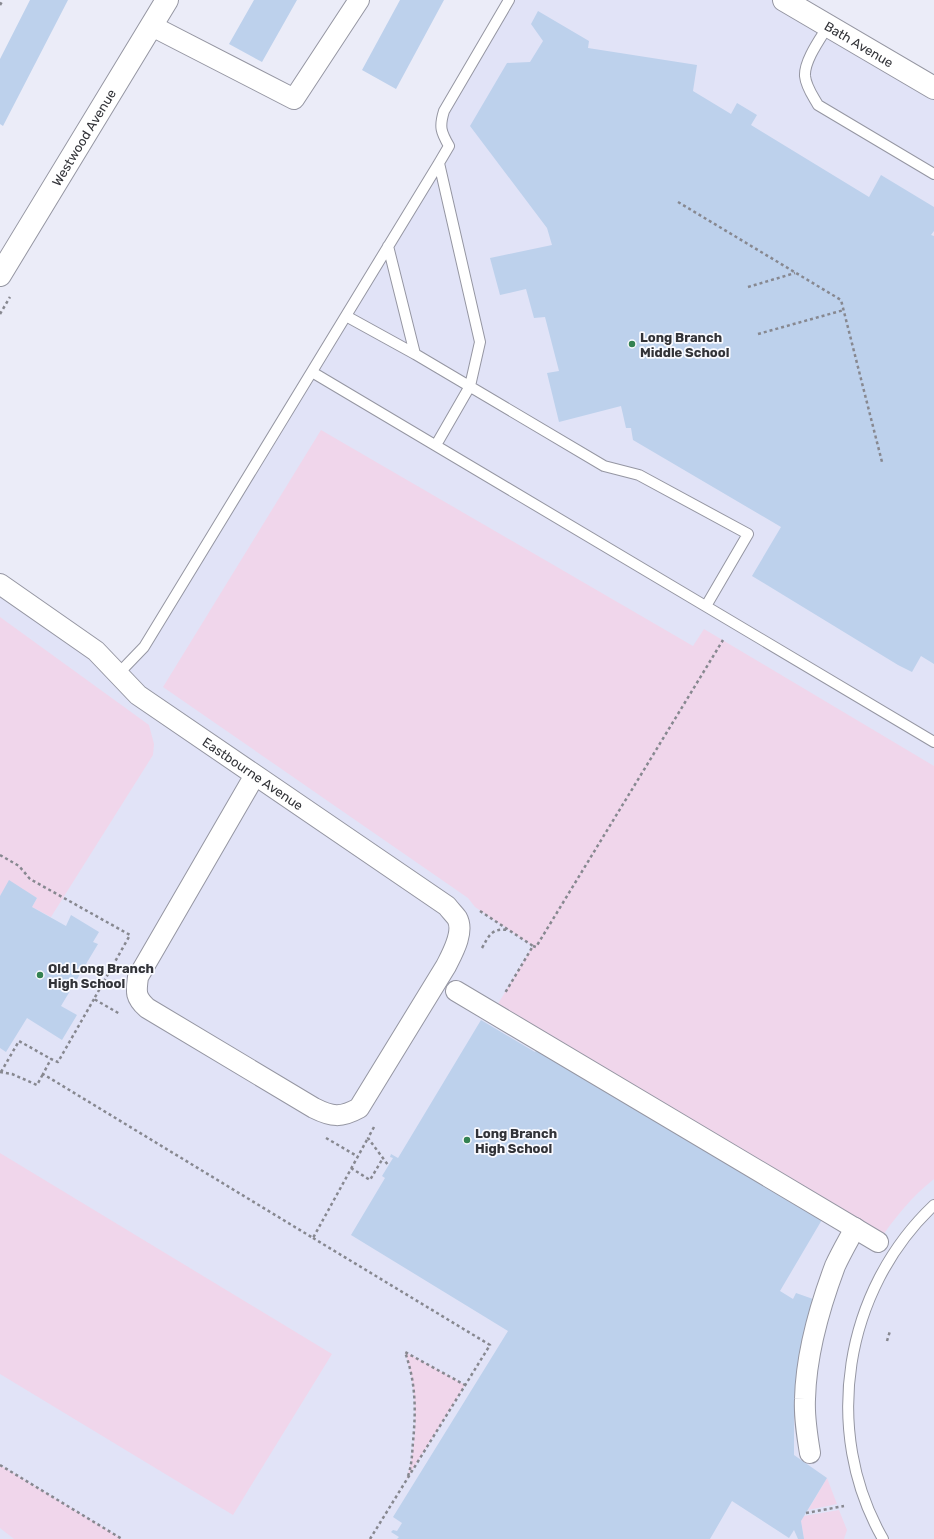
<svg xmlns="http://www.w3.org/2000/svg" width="934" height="1539" viewBox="0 0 934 1539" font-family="Rubik,sans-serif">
	<rect width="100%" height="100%" fill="#ebecf8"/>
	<path fill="#e1e3f7" d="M 509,0 L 784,0 L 934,88 L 934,1539 L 0,1539 L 0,584 L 118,674 L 144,647 L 449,146 L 441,120 Z"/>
	<path fill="#f0d6eb" d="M 321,430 L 693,646 L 704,629 L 934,766 L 934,1179 C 912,1196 894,1219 878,1242 L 493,1012 L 533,946 L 475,907 L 468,898 L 163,687 Z
		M 0,617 L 149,725 L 154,744 L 153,755 L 51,917 L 32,907 L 37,898 L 9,881 L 0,896 Z
		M 0,1153 L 332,1354 L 233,1515 L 0,1374 Z
		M 405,1352 L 465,1385 L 406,1480 C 419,1442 418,1390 405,1352 Z
		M 0,1465 L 122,1539 L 14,1539 L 0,1528 Z
		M 827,1478 L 837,1504 L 808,1510 Z
		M 839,1510 L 847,1530 L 844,1539 L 804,1539 L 801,1521 L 804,1516 Z"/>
	<path fill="#bdd1ec" d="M 30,0 L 68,0 L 3,126 L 0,124 L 0,59 Z
		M 254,0 L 297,0 L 262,62 L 229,44 Z
		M 400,0 L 444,0 L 396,89 L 362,70 Z
		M 538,11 L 589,41 L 588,48 L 697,65 L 693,91 L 731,114 L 737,103 L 757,115 L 751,125 L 869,197 L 881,175 L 934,207 L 934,231 L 931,235 L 934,236 L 934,664 L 921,656 L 912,672 L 898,665 L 752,576 L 781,527 L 633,440 L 631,428 L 626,428 L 621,406 L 559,422 L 547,373 L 559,371 L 545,317 L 534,318 L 526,289 L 500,295 L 490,258 L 552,245 L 547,228 L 470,126 L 507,63 L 530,62 L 543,41 L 531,24 Z
		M 9,880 L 37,898 L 32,907 L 66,926 L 71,915 L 99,932 L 93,942 L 98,944 L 61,1006 L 77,1015 L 62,1040 L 27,1018 L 6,1052 L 0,1048 L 0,896 Z
		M 481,1020 L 535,1052 L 538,1048 L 699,1147 L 700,1144 L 823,1218 L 780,1291 L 793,1299 L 796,1293 L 813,1299 L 794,1399 L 794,1455 L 827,1478 L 801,1521 L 804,1539 L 798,1539 L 794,1530 L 789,1538 L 732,1501 L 710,1539 L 397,1539 L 399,1537 L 391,1532 L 393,1530 L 397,1531 L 402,1523 L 393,1517 L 508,1331 L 351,1235 L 385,1178 L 382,1176 L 393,1158 L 390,1157 L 391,1154 L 398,1158 Z"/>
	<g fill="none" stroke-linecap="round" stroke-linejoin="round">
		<g stroke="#9596a2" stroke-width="12">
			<path id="lane" d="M 828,26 C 820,39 804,61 805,76 C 806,87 813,96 818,105 L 934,174
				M 388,246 L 415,354 L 604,466 L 639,475 L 748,534 L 706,606
				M 346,316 L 415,354
				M 312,372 L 934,742
				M 436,445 L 470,386 L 480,342 L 439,163
				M 118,674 L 144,647 L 439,163 L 449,146 C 441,132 439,127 444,111 L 509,0
				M 883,1539 C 821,1431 844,1290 934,1205"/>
		</g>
		<g stroke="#9596a2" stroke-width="22">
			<g id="street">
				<path d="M 152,26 L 294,99 L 359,0"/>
				<path id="s1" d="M 0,584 L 96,651 L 138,695 L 447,906 C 450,910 454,914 457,918 C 465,932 452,954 446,966 L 359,1108 C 341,1118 332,1117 314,1108 L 147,1008 C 135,997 136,992 138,977 L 255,775"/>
				<path d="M 456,991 L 878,1242"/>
				<path d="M 810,1453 C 807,1435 804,1417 805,1399 C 806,1356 820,1306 835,1266 C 841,1253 848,1241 855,1228"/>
			</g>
		</g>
		<g stroke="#9596a2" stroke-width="24">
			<g id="secondary">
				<path id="s2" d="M 784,0 L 934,88"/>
				<path id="s3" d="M 0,275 L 167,0"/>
			</g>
		</g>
		<path stroke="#878890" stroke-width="2.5" stroke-dasharray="3 3" stroke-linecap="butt" d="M 0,5 L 3,0
			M 678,202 L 841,300 L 882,462
			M 748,287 L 795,273
			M 0,314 L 10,297
			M 758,334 L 844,310
			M 0,855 L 19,866 L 30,879 L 130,935 L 94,999 L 120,1014
			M 480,911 L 533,946 L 505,993
			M 533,946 L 536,947 L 723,640
			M 482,948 C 489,936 491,928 508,930
			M 94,999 L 58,1062 L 51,1059 L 43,1074 L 313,1238 L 368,1138
			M 0,1072 L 12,1074 L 37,1085 L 43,1074
			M 1,1072 L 19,1041 L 51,1059
			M 374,1127 L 368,1138 L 388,1165
			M 326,1138 L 357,1156
			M 351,1168 L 370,1180 L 383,1158
			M 313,1238 L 490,1345 L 370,1539
			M 887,1341 L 890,1331
			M 0,1465 L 122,1539
			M 408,1476 C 412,1464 412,1454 413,1442 C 416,1410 416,1383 405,1352 L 465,1385
			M 806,1513 L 844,1506"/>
		<use href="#lane" stroke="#fff" stroke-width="10"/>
		<use href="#street" stroke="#fff" stroke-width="20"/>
		<use href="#secondary" stroke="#fff" stroke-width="22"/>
	</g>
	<g fill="#348252" stroke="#f9faff" stroke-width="1.5">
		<circle cx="632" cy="344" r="4"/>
		<circle cx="40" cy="975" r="4"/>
		<circle cx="467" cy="1140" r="4"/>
	</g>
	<g text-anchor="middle" stroke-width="3.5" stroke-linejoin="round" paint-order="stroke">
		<g font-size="13" fill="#323338" stroke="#f9faff">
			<text dy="5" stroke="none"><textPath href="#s2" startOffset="87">Bath Avenue</textPath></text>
			<text dy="5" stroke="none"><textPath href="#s3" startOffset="161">Westwood Avenue</textPath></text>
			<text dy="5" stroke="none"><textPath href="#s1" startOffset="317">Eastbourne Avenue</textPath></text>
		</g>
		<g font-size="13" font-weight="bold" fill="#323338" stroke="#f9faff" text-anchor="start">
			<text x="640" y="342">Long Branch<tspan x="640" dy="15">Middle School</tspan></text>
			<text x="48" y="973">Old Long Branch<tspan x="48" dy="15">High School</tspan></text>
			<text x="475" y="1138">Long Branch<tspan x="475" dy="15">High School</tspan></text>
		</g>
	</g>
</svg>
